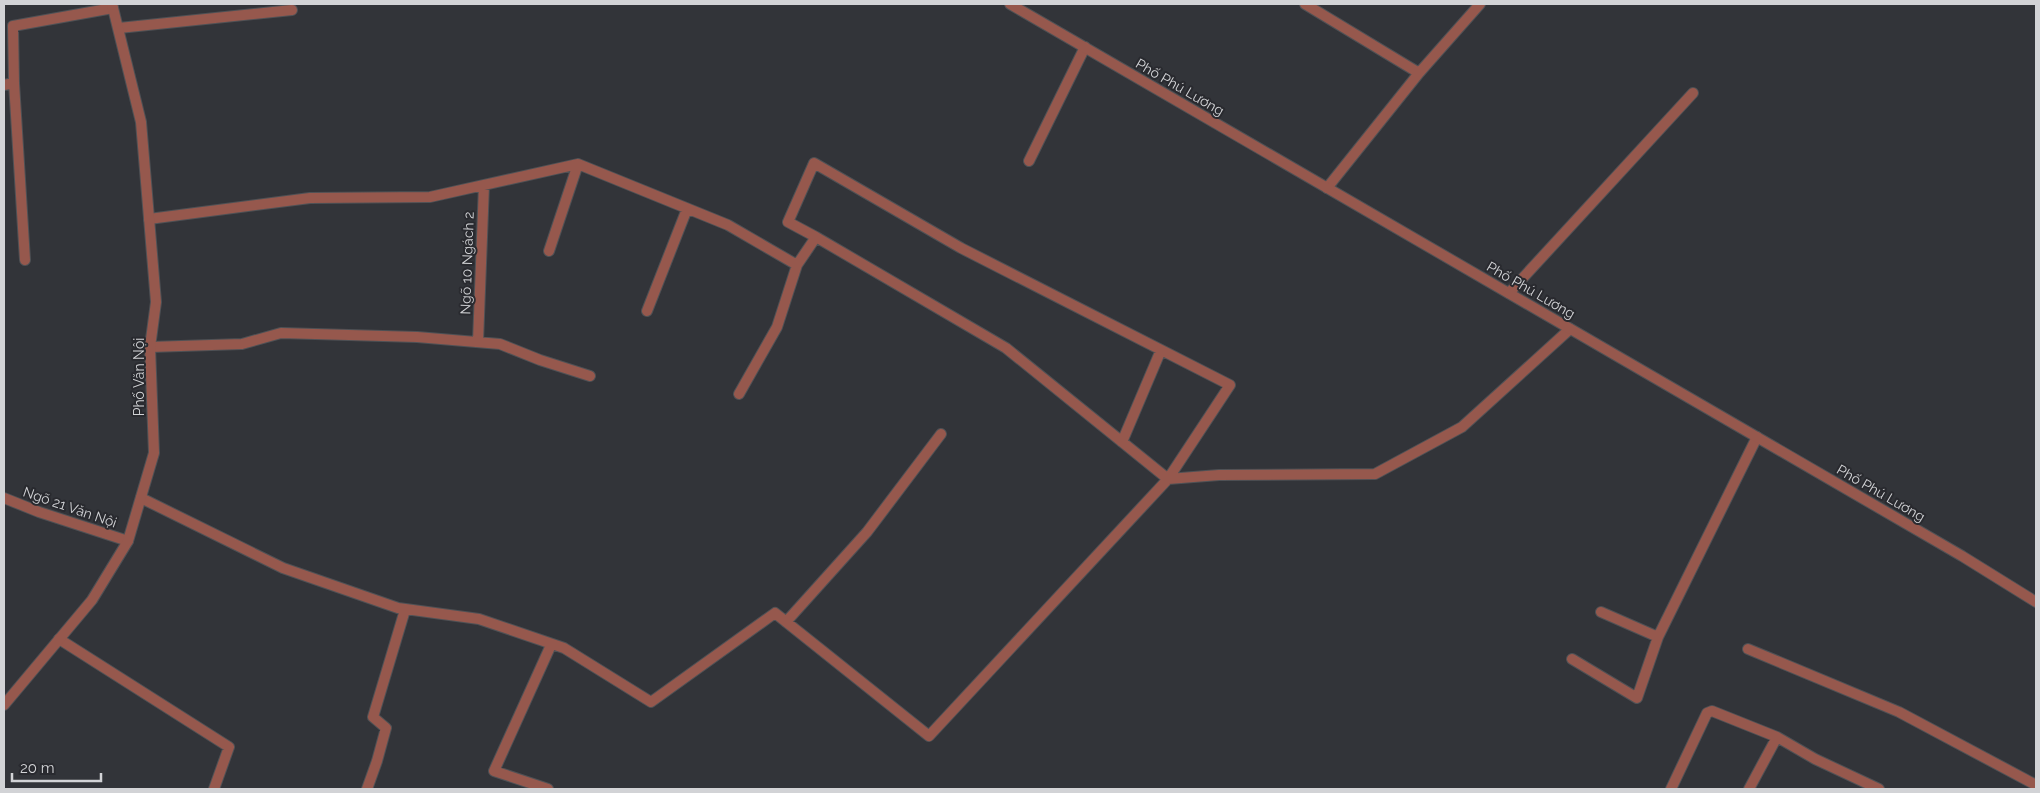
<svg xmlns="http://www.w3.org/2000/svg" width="2040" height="793" viewBox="0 0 2040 793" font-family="Raleway,sans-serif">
	<rect width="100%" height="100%" fill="#323439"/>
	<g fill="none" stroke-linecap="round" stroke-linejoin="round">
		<g stroke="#4f5155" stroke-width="12">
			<path id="service" d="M 1305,4 L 1419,73
				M 119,28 L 292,10
				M 14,83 L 25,260
				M 4,85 L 14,83 L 13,26 L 113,8
				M 1029,161 L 1085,47
				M 1327,188 L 1419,73 L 1480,4
				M 149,219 L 310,198 L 430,197 L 578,164 L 728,225 L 797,265 L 777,327 L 739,394
				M 549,251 L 578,164
				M 797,265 L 816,237 L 1006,348 L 1168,479 L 1219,475 L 1375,474 L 1462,427 L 1570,329
				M 1509,293 L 1693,93
				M 647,311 L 687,209
				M 478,342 L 484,185
				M 150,347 L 242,344 L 281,333 L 417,337 L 500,344 L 540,360 L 590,376
				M 1122,442 L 1161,350
				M 4,498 L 39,512 L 128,541
				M 141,498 L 283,568 L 398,608 L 479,619 L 564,648 L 651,702 L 775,613 L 929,736 L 1168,479 L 1230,385 L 961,248 L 814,163 L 788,222 L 816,237
				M 1601,612 L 1658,637
				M 786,622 L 867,532 L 941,434
				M 59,639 L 229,747 L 214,789
				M 1748,649 L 1899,712 L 2036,785
				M 1572,659 L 1637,698 L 1658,637 L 1757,437
				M 367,789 L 377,761 L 386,728 L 373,717 L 405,610
				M 548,789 L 494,771 L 551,645
				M 1671,789 L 1707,713 L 1712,711 L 1777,737 L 1815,759 L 1879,789
				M 1749,789 L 1777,737"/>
		</g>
		<g stroke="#4f5155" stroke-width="12">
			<path id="minor" d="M 1010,4 L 1962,556 L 2036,602
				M 4,705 L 92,600 L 128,541 L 154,453 L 150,347 L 156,302 L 141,122 L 112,4"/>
		</g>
		<use href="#service" stroke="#96584d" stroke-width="10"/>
		<use href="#minor" stroke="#96584d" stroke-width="10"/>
	</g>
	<g text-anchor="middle" stroke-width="4" stroke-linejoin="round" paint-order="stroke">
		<g font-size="14" fill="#d2d3d6" stroke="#292a2f">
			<text transform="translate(1180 87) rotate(30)" y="5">Phố Phú Lương</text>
			<text transform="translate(467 263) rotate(-88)" y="5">Ngõ 10 Ngách 2</text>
			<text transform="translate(1531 290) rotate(30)" y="5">Phố Phú Lương</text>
			<text transform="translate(139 377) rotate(-90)" y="5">Phố Văn Nội</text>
			<text transform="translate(1881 493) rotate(30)" y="5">Phố Phú Lương</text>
			<text transform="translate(70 507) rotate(19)" y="5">Ngõ 21 Văn Nội</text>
		</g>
	</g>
	<rect width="2040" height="793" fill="none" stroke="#d2d3d6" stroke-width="10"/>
	<path d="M12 773v8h89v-8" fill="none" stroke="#d2d3d6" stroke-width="2.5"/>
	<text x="20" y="773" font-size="15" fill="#d2d3d6" stroke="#292a2f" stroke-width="4" paint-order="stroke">20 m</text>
</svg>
